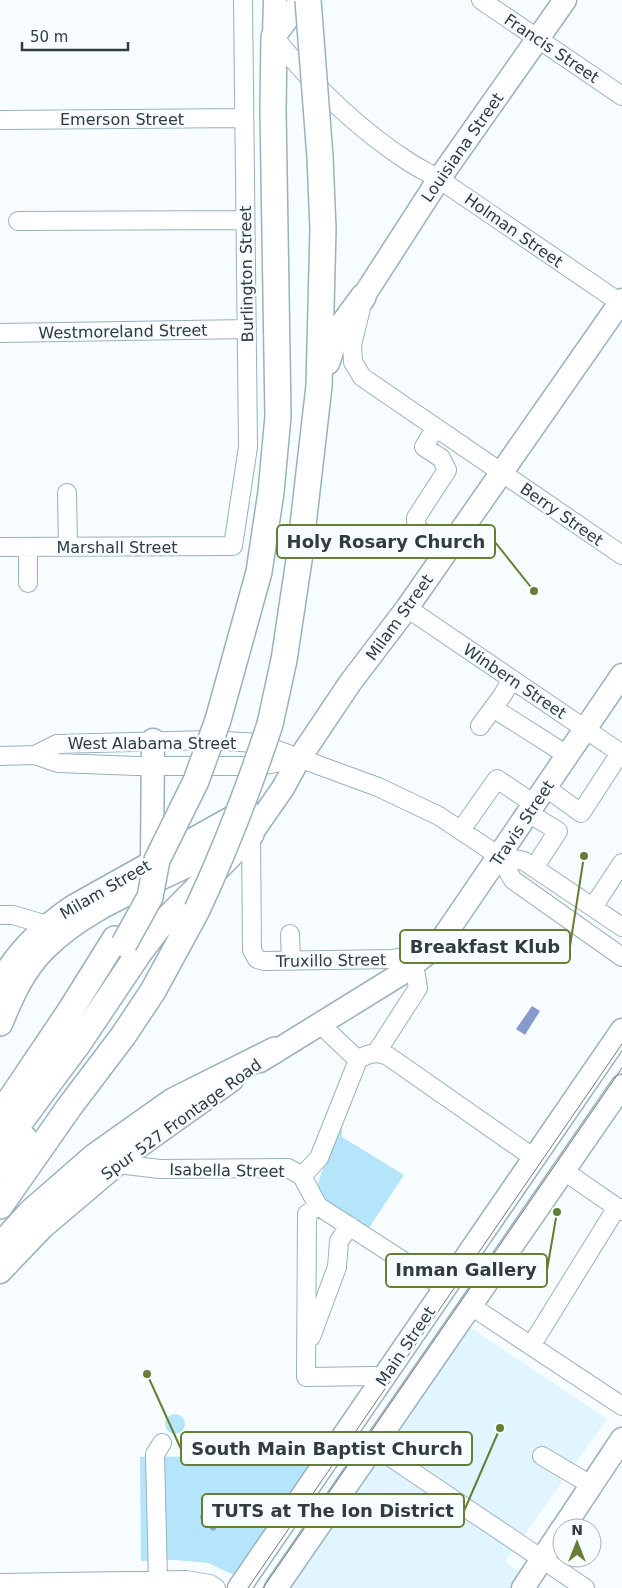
<svg xmlns="http://www.w3.org/2000/svg" width="622" height="1588" viewBox="0 0 622 1588" font-family="'DejaVu Sans',sans-serif">
	<rect width="100%" height="100%" fill="#f7fcff"/>
	<path fill="#e0f5fe" d="M 470,1327 L 607,1419 L 505,1562 L 543,1588 L 290,1588 Z"/>
	<path fill="#b5e5fa" d="M 342,1115 L 342,1137 L 404,1175 L 369,1228 L 315,1192 Z
		M165 1424a10 10 0 1 1 20 0a10 10 0 1 1-20 0Z
		M 328,1455 L 234,1575 L 208,1563 L 176,1560 L 141,1561 L 140,1457 Z"/>
	<path fill="#879acc" d="M 532,1006 L 540,1011 L 525,1035 L 516,1029 Z
		M 213,1504 L 216,1505 L 215,1511 L 219,1506 L 222,1508 L 223,1510 L 219,1514 L 219,1515 L 225,1514 L 225,1520 L 219,1519 L 219,1520 L 224,1523 L 223,1526 L 220,1528 L 216,1523 L 216,1529 L 213,1531 L 210,1529 L 211,1524 L 210,1523 L 206,1528 L 203,1526 L 202,1524 L 207,1521 L 206,1519 L 201,1520 L 200,1517 L 201,1514 L 206,1516 L 207,1514 L 202,1511 L 203,1508 L 206,1507 L 210,1511 L 211,1510 L 210,1505 Z"/>
	<g fill="none" stroke-linecap="round" stroke-linejoin="round">
		<g stroke="#98b2bd" stroke-width="20">
			<path id="minor" d="M 481,0 L 622,96
				M 274,37 C 312,84 358,129 409,162 C 418,168 429,173 439,179 L 622,304
				M 0,120 L 244,118
				M 18,221 L 245,220
				M 362,304 L 352,345 L 353,362 L 362,377 L 622,555
				M 0,333 L 247,329
				M 435,428 L 424,447 L 441,458 L 447,470 L 416,518 L 417,529 L 449,547
				M 67,493 L 68,547
				M 0,547 L 233,546 L 248,447 L 243,0
				M 28,583 L 28,547
				M 407,608 L 622,754
				M 493,708 L 567,755
				M 480,726 L 502,696 L 512,679
				M 35,755 L 57,744 L 208,740 L 258,743 L 378,787 L 439,816 L 499,856 L 524,861 L 622,927
				M 0,756 L 35,755 L 58,763 L 136,766 L 260,766 L 298,759
				M 545,787 L 581,813 L 620,753
				M 528,813 L 558,831 L 534,868
				M 461,830 L 497,779 L 534,804
				M 251,834 L 252,950 L 257,959 L 264,961 L 393,959 L 419,955 L 427,951
				M 499,856 L 513,880 L 622,957
				M 593,907 L 622,863
				M 0,915 L 13,915 L 47,925
				M 290,934 L 291,961
				M 319,1023 L 358,1060
				M 376,1053 L 418,988 L 414,964
				M 117,1164 L 160,1169 L 288,1168 L 302,1176 L 318,1206 L 445,1288
				M 564,1171 L 622,1211
				M 302,1176 L 319,1158 L 358,1060 C 368,1053 377,1051 388,1056 L 534,1158
				M 318,1206 L 307,1214 L 306,1377 L 374,1376 L 382,1379
				M 471,1306 L 622,1406
				M 311,1337 L 337,1267 L 339,1241 L 350,1226
				M 531,1346 L 617,1207
				M 374,1446 L 585,1588
				M 542,1456 L 591,1485
				M 158,1580 L 155,1454 L 162,1443
				M 0,1583 L 186,1580 L 210,1584 L 216,1588"/>
		</g>
		<g stroke="#98b2bd" stroke-width="25">
			<path id="major" d="M 274,37 L 301,0
				M 274,37 L 275,0
				M 363,297 L 439,179 L 565,0
				M 251,834 L 283,788 L 299,759 L 350,683 L 407,608 L 622,300
				M 152,862 L 153,740
				M 0,983 C 16,951 43,927 72,907 L 247,809
				M 260,1061 L 404,972 L 438,945 L 622,675
				M 0,1272 L 43,1227 L 135,1149 L 232,1080
				M 563,1528 L 622,1439
				M 239,1588 L 622,1030
				M 276,1588 L 622,1086
				M 523,1588 L 562,1529"/>
		</g>
		<g stroke="#98b2bd" stroke-width="28">
			<path id="highway" d="M 327,362 L 336,334 L 363,297
				M 218,720 L 259,572 L 271,492 L 278,416 L 273,110 L 274,37
				M 270,724 L 284,660 L 299,560 L 319,386 L 323,229 L 320,157
				M 0,1023 C 11,995 23,969 44,948 C 75,917 115,898 154,880 C 182,867 210,854 237,841
				M 0,1115 L 70,1011 L 115,939
				M 0,1149 L 78,1044 L 139,953 L 158,928 L 251,834
				M 0,1171 L 24,1138
				M 0,1206 L 70,1106 L 123,1036 L 153,991 L 197,910
				M 0,1246 L 31,1212 L 94,1157 L 173,1101 L 275,1050"/>
		</g>
		<use href="#minor" stroke="#fff" stroke-width="18"/>
		<use href="#major" stroke="#fff" stroke-width="22"/>
		<use href="#highway" stroke="#fff" stroke-width="25"/>
		<path stroke="#70787d" stroke-width="1" d="M 248,1588 L 622,1044
			M 263,1588 L 622,1068"/>
		<g stroke="#98b2bd" stroke-width="28" stroke-linecap="butt">
			<path id="highway-bridge" d="M 308,0 L 320,157
				M 197,910 C 226,848 249,788 270,724
				M 124,944 L 150,897 L 157,860 L 196,781 L 218,720"/>
		</g>
		<use href="#highway-bridge" stroke="#fff" stroke-width="25"/>
	</g>
	<g text-anchor="middle" stroke-width="5" stroke-linejoin="round" paint-order="stroke">
		<g font-size="16" fill="#313b40" stroke="#f7fcff">
			<text transform="translate(552 48) rotate(34)" y="6">Francis Street</text>
			<text x="122" y="125">Emerson Street</text>
			<text transform="translate(462 147) rotate(-55)" y="6">Louisiana Street</text>
			<text transform="translate(514 230) rotate(35)" y="6">Holman Street</text>
			<text transform="translate(246 274) rotate(-91)" y="6">Burlington Street</text>
			<text transform="translate(123 331) rotate(-1)" y="6">Westmoreland Street</text>
			<text transform="translate(562 514) rotate(35)" y="6">Berry Street</text>
			<text x="117" y="553">Marshall Street</text>
			<text transform="translate(399 617) rotate(-54)" y="6">Milam Street</text>
			<text transform="translate(515 681) rotate(34)" y="6">Winbern Street</text>
			<text x="152" y="749">West Alabama Street</text>
			<text transform="translate(522 823) rotate(-56)" y="6">Travis Street</text>
			<text transform="translate(105 889) rotate(-30)" y="6">Milam Street</text>
			<text transform="translate(331 960) rotate(-1)" y="6">Truxillo Street</text>
			<text transform="translate(181 1119) rotate(-36)" y="6">Spur 527 Frontage Road</text>
			<text transform="translate(227 1170) rotate(1)" y="6">Isabella Street</text>
			<text transform="translate(405 1346) rotate(-56)" y="6">Main Street</text>
		</g>
	</g>
	<path fill="none" stroke="#647f33" stroke-width="2" d="M534 591L495 542M584 856L570 946M557 1212L547 1270M147 1374L181 1449M500 1428L464 1511"/>
	<g fill="#647f33" stroke="#f7fcff" stroke-width="2">
		<circle cx="534" cy="591" r="5"/>
		<circle cx="584" cy="856" r="5"/>
		<circle cx="557" cy="1212" r="5"/>
		<circle cx="147" cy="1374" r="5"/>
		<circle cx="500" cy="1428" r="5"/>
	</g>
	<g fill="#f7fcff" stroke="#647f33" stroke-width="2">
		<rect x="277" y="525" width="218" height="33" rx="5"/>
		<rect x="400" y="930" width="170" height="33" rx="5"/>
		<rect x="386" y="1254" width="161" height="33" rx="5"/>
		<rect x="181" y="1432" width="291" height="33" rx="5"/>
		<rect x="202" y="1494" width="262" height="33" rx="5"/>
	</g>
	<g font-size="18" text-anchor="middle" font-weight="bold" fill="#313b40">
		<text x="386" y="548">Holy Rosary Church</text>
		<text x="485" y="953">Breakfast Klub</text>
		<text x="466" y="1276">Inman Gallery</text>
		<text x="327" y="1455">South Main Baptist Church</text>
		<text x="333" y="1517">TUTS at The Ion District</text>
	</g>
	<g transform="translate(577 1543)"><circle r="24" fill="#f7fcff" stroke="#a8afb3"/>
	<path d="M0-4L9 19L0 12L-9 19Z" fill="#647f33"/>
	<text y="-8" font-size="14" font-weight="bold" text-anchor="middle" fill="#313b40">N</text>
	</g>
	<path d="M22 42v8h106v-8" fill="none" stroke="#313b40" stroke-width="2.5"/>
	<text x="30" y="42" font-size="15" fill="#313b40" stroke="#f7fcff" stroke-width="4" paint-order="stroke">50 m</text>
</svg>
